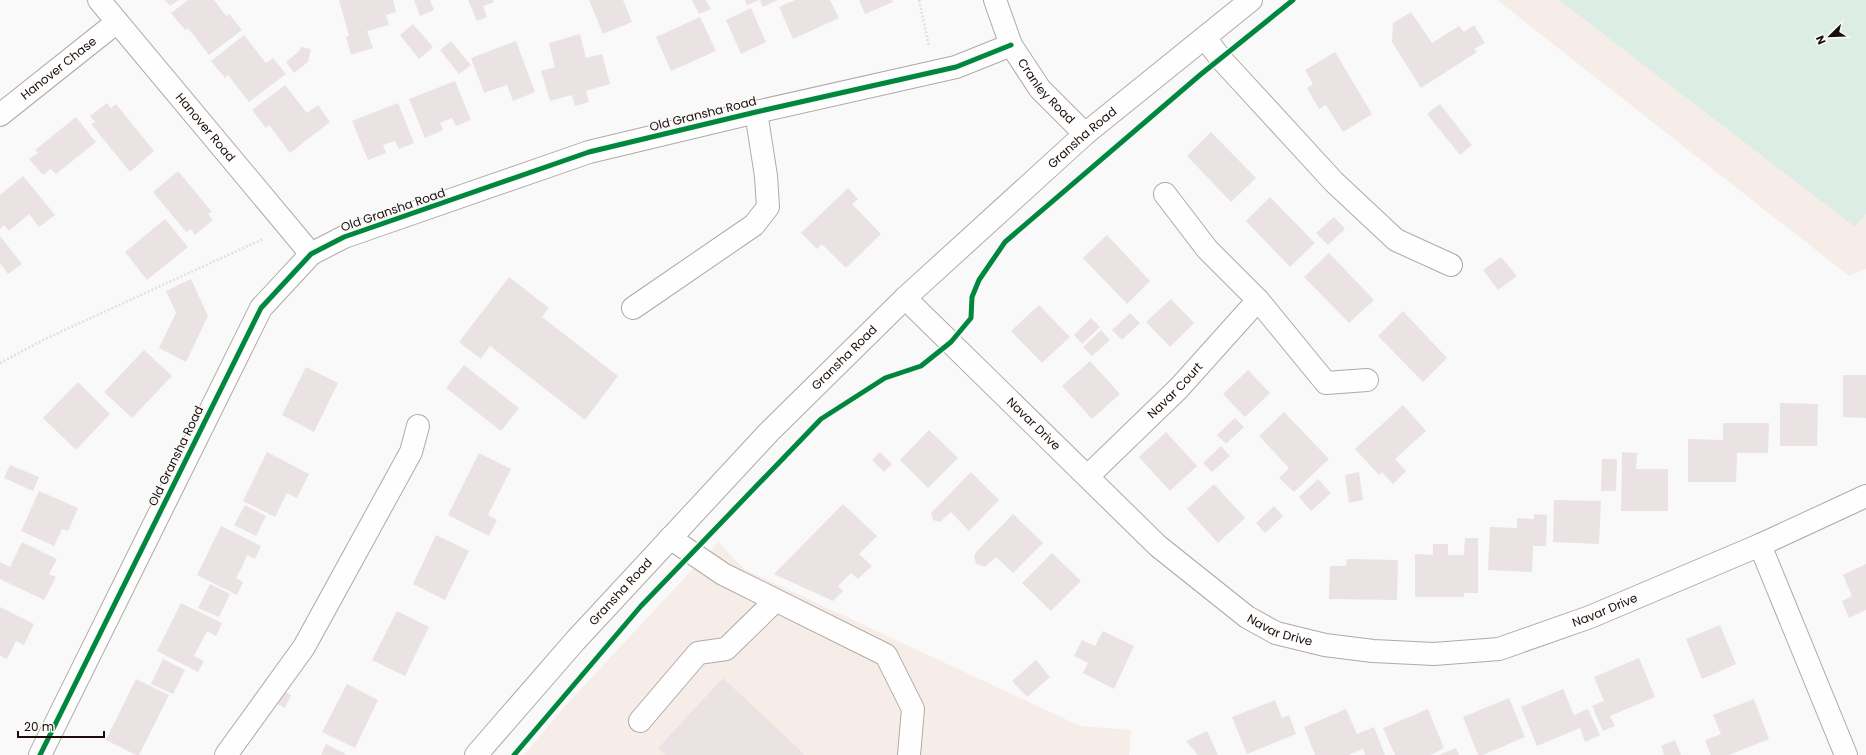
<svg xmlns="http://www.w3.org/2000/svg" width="1866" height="755" viewBox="0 0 1866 755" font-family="Poppins,sans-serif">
	<rect width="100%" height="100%" fill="#f9f9f9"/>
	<path fill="#f7ede8" d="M 1497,0 L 1866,0 L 1866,269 L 1849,276 Z
		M 718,542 L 744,569 L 1080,726 L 1131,730 L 1129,755 L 524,755 L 566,705 Z"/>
	<path fill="#dbede4" d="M 1559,0 L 1866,0 L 1866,214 L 1855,227 Z"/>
	<path fill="#ebe2e4" d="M 165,0 L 179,0 L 170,6 Z
		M 188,0 L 214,0 L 226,16 L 229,14 L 242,30 L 209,55 L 188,28 L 185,30 L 171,13 Z
		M 339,0 L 393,0 L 396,12 L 386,15 L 389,25 L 367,31 L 373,48 L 351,55 L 346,37 L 349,36 Z
		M 414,0 L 430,0 L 434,10 L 420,16 Z
		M 468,0 L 493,0 L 494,2 L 483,6 L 487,17 L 477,21 Z
		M 589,0 L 623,0 L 632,22 L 603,34 Z
		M 692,0 L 706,0 L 711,9 L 699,14 Z
		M 745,0 L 759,0 L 747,5 Z
		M 760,0 L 778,0 L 763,7 Z
		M 795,0 L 830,0 L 839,18 L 793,39 L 779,7 Z
		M 859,0 L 892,0 L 893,2 L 865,14 Z
		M 751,8 L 766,42 L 741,54 L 726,20 Z
		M 1411,12 L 1432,43 L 1459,26 L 1464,32 L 1474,25 L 1485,43 L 1474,49 L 1477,52 L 1421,88 L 1392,42 L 1393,23 Z
		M 700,17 L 716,51 L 671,71 L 656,37 Z
		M 413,24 L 433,47 L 419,59 L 400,35 Z
		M 580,34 L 586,58 L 602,54 L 610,84 L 586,91 L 589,102 L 575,106 L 572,95 L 550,101 L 541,71 L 555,67 L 549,43 Z
		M 244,35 L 266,63 L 273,58 L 286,74 L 249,102 L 228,75 L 225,78 L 211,61 Z
		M 451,41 L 471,65 L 459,74 L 440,50 Z
		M 516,41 L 535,92 L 513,101 L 507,85 L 484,93 L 471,58 Z
		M 301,47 L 311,49 L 308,62 L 294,73 L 286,62 L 299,51 Z
		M 1335,52 L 1372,114 L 1343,132 L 1326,105 L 1319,109 L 1307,88 L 1313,84 L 1305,70 Z
		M 455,81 L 471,120 L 456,126 L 452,118 L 440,123 L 443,130 L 425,138 L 409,99 Z
		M 285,85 L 307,113 L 318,105 L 330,122 L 290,153 L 269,125 L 266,128 L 252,110 Z
		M 107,103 L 111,108 L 116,104 L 154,151 L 130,172 L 91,124 L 95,122 L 90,116 Z
		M 398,103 L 414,143 L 399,149 L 395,141 L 383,145 L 386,153 L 368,160 L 352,121 Z
		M 1440,104 L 1472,145 L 1460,155 L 1427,114 Z
		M 76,117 L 96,142 L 56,174 L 51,169 L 43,175 L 29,159 L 38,153 L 35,150 Z
		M 1211,132 L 1256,178 L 1231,202 L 1187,156 Z
		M 178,171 L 212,212 L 208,214 L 213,220 L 195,235 L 191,229 L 186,232 L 153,192 Z
		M 23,176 L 55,215 L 39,227 L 29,214 L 9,231 L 4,225 L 0,229 L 0,195 Z
		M 848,188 L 858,199 L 852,204 L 881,234 L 846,268 L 822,244 L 817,249 L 801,233 Z
		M 1270,197 L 1315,243 L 1290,267 L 1246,221 Z
		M 1334,217 L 1345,229 L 1328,245 L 1316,233 Z
		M 165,219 L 188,247 L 147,280 L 125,252 Z
		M 1107,235 L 1150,281 L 1127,304 L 1083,258 Z
		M 0,236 L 22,264 L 8,274 L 0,263 Z
		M 1329,253 L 1374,300 L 1349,323 L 1304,277 Z
		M 1501,257 L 1517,276 L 1498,290 L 1483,270 Z
		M 509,277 L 549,308 L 542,317 L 618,376 L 585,420 L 490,346 L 481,359 L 459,342 Z
		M 191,279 L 208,316 L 186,362 L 159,348 L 176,313 L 166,291 Z
		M 1171,299 L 1194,323 L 1170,347 L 1146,322 Z
		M 1039,305 L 1070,337 L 1042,363 L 1011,331 Z
		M 1403,311 L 1447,358 L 1423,382 L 1378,336 Z
		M 1130,313 L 1140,323 L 1122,340 L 1112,330 Z
		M 1091,318 L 1100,327 L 1082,344 L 1074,335 Z
		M 1101,330 L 1110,340 L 1092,356 L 1083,347 Z
		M 144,350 L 172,376 L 132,418 L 104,392 Z
		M 1090,361 L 1120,394 L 1092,419 L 1062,386 Z
		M 464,365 L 519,408 L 501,431 L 446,388 Z
		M 306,367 L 338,383 L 314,432 L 282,415 Z
		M 1248,370 L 1270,393 L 1245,417 L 1223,394 Z
		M 1843,375 L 1866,375 L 1866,418 L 1843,417 Z
		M 78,382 L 110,414 L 76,450 L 43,418 Z
		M 1780,403 L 1818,404 L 1817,446 L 1780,446 Z
		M 1403,405 L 1426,431 L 1395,459 L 1406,471 L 1393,484 L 1382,472 L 1379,475 L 1355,449 Z
		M 1284,412 L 1329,459 L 1294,492 L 1279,478 L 1289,468 L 1259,436 Z
		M 1235,418 L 1244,427 L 1226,444 L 1217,435 Z
		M 1723,423 L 1769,423 L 1768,453 L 1737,453 L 1736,482 L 1688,482 L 1688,439 L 1723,440 Z
		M 929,430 L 958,458 L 928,488 L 900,460 Z
		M 1166,432 L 1197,466 L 1170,491 L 1139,457 Z
		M 1221,446 L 1230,456 L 1212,472 L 1203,463 Z
		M 267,452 L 309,474 L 297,498 L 287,493 L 275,517 L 243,501 Z
		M 880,452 L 892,464 L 884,472 L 872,460 Z
		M 1622,452 L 1637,453 L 1636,469 L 1668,469 L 1668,511 L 1621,511 Z
		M 479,453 L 511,469 L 488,515 L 497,520 L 489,536 L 448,515 Z
		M 1602,459 L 1617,459 L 1616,491 L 1601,491 Z
		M 10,465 L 39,477 L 33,491 L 4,478 Z
		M 971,472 L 999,500 L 969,531 L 951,512 L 940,522 L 933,520 L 931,513 L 934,510 Z
		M 1359,472 L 1363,500 L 1349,503 L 1345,475 Z
		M 1318,479 L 1331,493 L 1311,511 L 1299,497 Z
		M 1214,484 L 1245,518 L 1218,543 L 1187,509 Z
		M 39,491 L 78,508 L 68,531 L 62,529 L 54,546 L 21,531 Z
		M 1554,500 L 1601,501 L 1599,544 L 1553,542 Z
		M 843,504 L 877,536 L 859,554 L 872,566 L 858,579 L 851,573 L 838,586 L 843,591 L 833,601 L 774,574 Z
		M 245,505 L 266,516 L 256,536 L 234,525 Z
		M 1274,506 L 1283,516 L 1265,533 L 1256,523 Z
		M 1013,514 L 1043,543 L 1013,573 L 996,557 L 985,567 L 976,564 L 974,556 L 976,552 Z
		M 1534,514 L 1547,515 L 1546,546 L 1533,546 L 1532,572 L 1488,570 L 1490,527 L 1517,528 L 1517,518 L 1534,519 Z
		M 221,526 L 261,546 L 255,559 L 247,555 L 242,567 L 236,578 L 243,582 L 237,595 L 197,575 Z
		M 436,535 L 469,551 L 445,600 L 413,584 Z
		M 1465,538 L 1478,538 L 1478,593 L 1464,593 L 1464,597 L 1415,597 L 1415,554 L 1433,555 L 1433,544 L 1448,544 L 1448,555 L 1464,555 Z
		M 22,542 L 57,559 L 49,574 L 56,577 L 44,600 L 0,579 L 0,562 L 10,567 Z
		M 1052,553 L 1081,581 L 1051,611 L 1022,583 Z
		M 1347,559 L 1398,560 L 1397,600 L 1329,599 L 1330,566 L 1346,566 Z
		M 1866,564 L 1866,610 L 1849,618 L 1842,601 L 1852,596 L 1843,575 Z
		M 210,584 L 230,594 L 219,617 L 198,608 Z
		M 181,603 L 222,623 L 216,636 L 207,631 L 194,656 L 204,661 L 198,672 L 157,651 Z
		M 0,607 L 34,624 L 24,645 L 16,641 L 7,659 L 0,656 Z
		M 397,611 L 429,627 L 405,676 L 372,660 Z
		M 1720,625 L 1736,664 L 1702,679 L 1686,639 Z
		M 1103,631 L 1134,646 L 1114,689 L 1083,673 L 1088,663 L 1074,656 L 1082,640 L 1095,646 Z
		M 1639,658 L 1655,697 L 1610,716 L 1615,726 L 1603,731 L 1592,706 L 1604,701 L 1594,677 Z
		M 163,659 L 185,670 L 173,694 L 151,684 Z
		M 1036,660 L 1050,677 L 1027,697 L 1012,681 Z
		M 723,678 L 800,750 L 805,755 L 665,755 L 658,748 Z
		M 136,679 L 169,695 L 139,755 L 136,755 L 106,740 Z
		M 347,684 L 378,700 L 355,748 L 322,732 Z
		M 1563,689 L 1574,715 L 1588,709 L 1600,735 L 1585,742 L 1580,728 L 1537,746 L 1521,707 Z
		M 282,690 L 291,695 L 285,708 L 275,703 Z
		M 1509,698 L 1525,737 L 1483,755 L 1478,755 L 1463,717 Z
		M 1754,699 L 1769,739 L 1729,755 L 1711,755 L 1705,740 L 1721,734 L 1713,715 Z
		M 1275,700 L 1282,718 L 1289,715 L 1296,734 L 1247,754 L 1232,717 Z
		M 1346,709 L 1357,734 L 1374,727 L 1385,755 L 1365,755 L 1363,749 L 1350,754 L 1350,755 L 1315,755 L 1304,727 Z
		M 1428,709 L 1444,748 L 1431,755 L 1395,755 L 1383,728 Z
		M 1207,731 L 1218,755 L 1198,755 L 1186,741 Z
		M 1675,740 L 1681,755 L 1664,755 L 1661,746 Z
		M 326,744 L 346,754 L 345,755 L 321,755 Z
		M 1456,748 L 1459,755 L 1439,755 Z"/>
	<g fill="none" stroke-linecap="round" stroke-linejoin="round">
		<g stroke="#b0aaa6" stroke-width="24">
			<g id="minor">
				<path id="s1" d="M 99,0 L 311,254"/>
				<path id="s2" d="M 995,0 L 1011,45 L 1040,89 L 1085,134"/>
				<path d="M 1205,38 L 1221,59 L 1334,182 L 1396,240 L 1451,265"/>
				<path id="s3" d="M 0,115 L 117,22"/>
				<path d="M 1165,194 L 1207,249 L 1258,300 L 1326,383 L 1367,380"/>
				<path id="s4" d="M 905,298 L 1158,546 L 1247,617 L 1276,633 L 1325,645 L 1373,651 L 1434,654 L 1499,649 L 1590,617 L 1760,545 L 1866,496"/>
				<path d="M 633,308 L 754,225 L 768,207 L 766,176 L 756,112"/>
				<path id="s5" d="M 1088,476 L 1179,388 L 1258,300"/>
				<path d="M 670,538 L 723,574 L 886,655 L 913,709 L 909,755"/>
				<path d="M 1760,545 L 1846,755"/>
				<path d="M 640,721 L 698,653 L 726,649 L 775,601"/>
				<path d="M 40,755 L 261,308 L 311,254 L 344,237 L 589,152 L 756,112 L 956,67 L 1011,45"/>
				<path d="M 226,755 L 304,647 L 411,452 L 418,426"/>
				<path id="s6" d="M 476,755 L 575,641 L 769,432 L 905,298 L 1085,134 L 1251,0"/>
			</g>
		</g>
		<path stroke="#e1e0e0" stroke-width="2.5" stroke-dasharray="2 2" stroke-linecap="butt" d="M 919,0 L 929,46
			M 0,363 L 45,339 L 263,239"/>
		<use href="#minor" stroke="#fefefe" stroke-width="22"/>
		<g stroke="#f9f9f9" stroke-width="8">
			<path id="cycleway" d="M 40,755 L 261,308 L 311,254 L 344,237 L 589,152 L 756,112 L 956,67 L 1011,45
				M 514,755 L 641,606 L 821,419 L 885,378 L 921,366 L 951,342 L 971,318 L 972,297 L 979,280 L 1005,242 L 1200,75 L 1293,0"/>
		</g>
		<use href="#cycleway" stroke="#00873e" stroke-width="5"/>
	</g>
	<g text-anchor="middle" stroke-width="3" stroke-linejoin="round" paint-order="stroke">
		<g font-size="12" fill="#1a0d07" stroke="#f9f9f9">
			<text dy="4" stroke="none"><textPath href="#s3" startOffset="75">Hanover Chase</textPath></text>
			<text dy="4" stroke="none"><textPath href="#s2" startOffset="106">Cranley Road</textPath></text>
			<text transform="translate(703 114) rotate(-14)" y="4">Old Gransha Road</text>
			<text dy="4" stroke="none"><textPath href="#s1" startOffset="166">Hanover Road</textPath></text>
			<text dy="4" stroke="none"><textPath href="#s6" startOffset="866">Gransha Road</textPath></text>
			<text transform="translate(393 210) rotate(-19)" y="4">Old Gransha Road</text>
			<text dy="4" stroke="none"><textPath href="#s6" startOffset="542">Gransha Road</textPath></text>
			<text dy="4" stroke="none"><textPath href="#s5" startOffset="122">Navar Court</textPath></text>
			<text dy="4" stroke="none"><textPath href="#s4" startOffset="180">Navar Drive</textPath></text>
			<text transform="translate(176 456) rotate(-64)" y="4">Old Gransha Road</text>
			<text dy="4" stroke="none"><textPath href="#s6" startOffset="218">Gransha Road</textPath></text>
			<text dy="4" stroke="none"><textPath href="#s4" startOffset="839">Navar Drive</textPath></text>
			<text dy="4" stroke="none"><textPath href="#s4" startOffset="504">Navar Drive</textPath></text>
		</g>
	</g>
	<g transform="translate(1830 36) rotate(247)" stroke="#f9f9f9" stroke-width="3" paint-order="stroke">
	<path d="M0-3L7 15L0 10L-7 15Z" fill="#1a0d07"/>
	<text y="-6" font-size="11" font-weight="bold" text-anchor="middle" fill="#1a0d07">N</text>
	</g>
	<path d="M18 731v6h86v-6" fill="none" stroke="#1a0d07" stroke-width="2"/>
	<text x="24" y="731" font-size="12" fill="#1a0d07" stroke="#f9f9f9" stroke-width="3" paint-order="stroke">20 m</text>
</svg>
